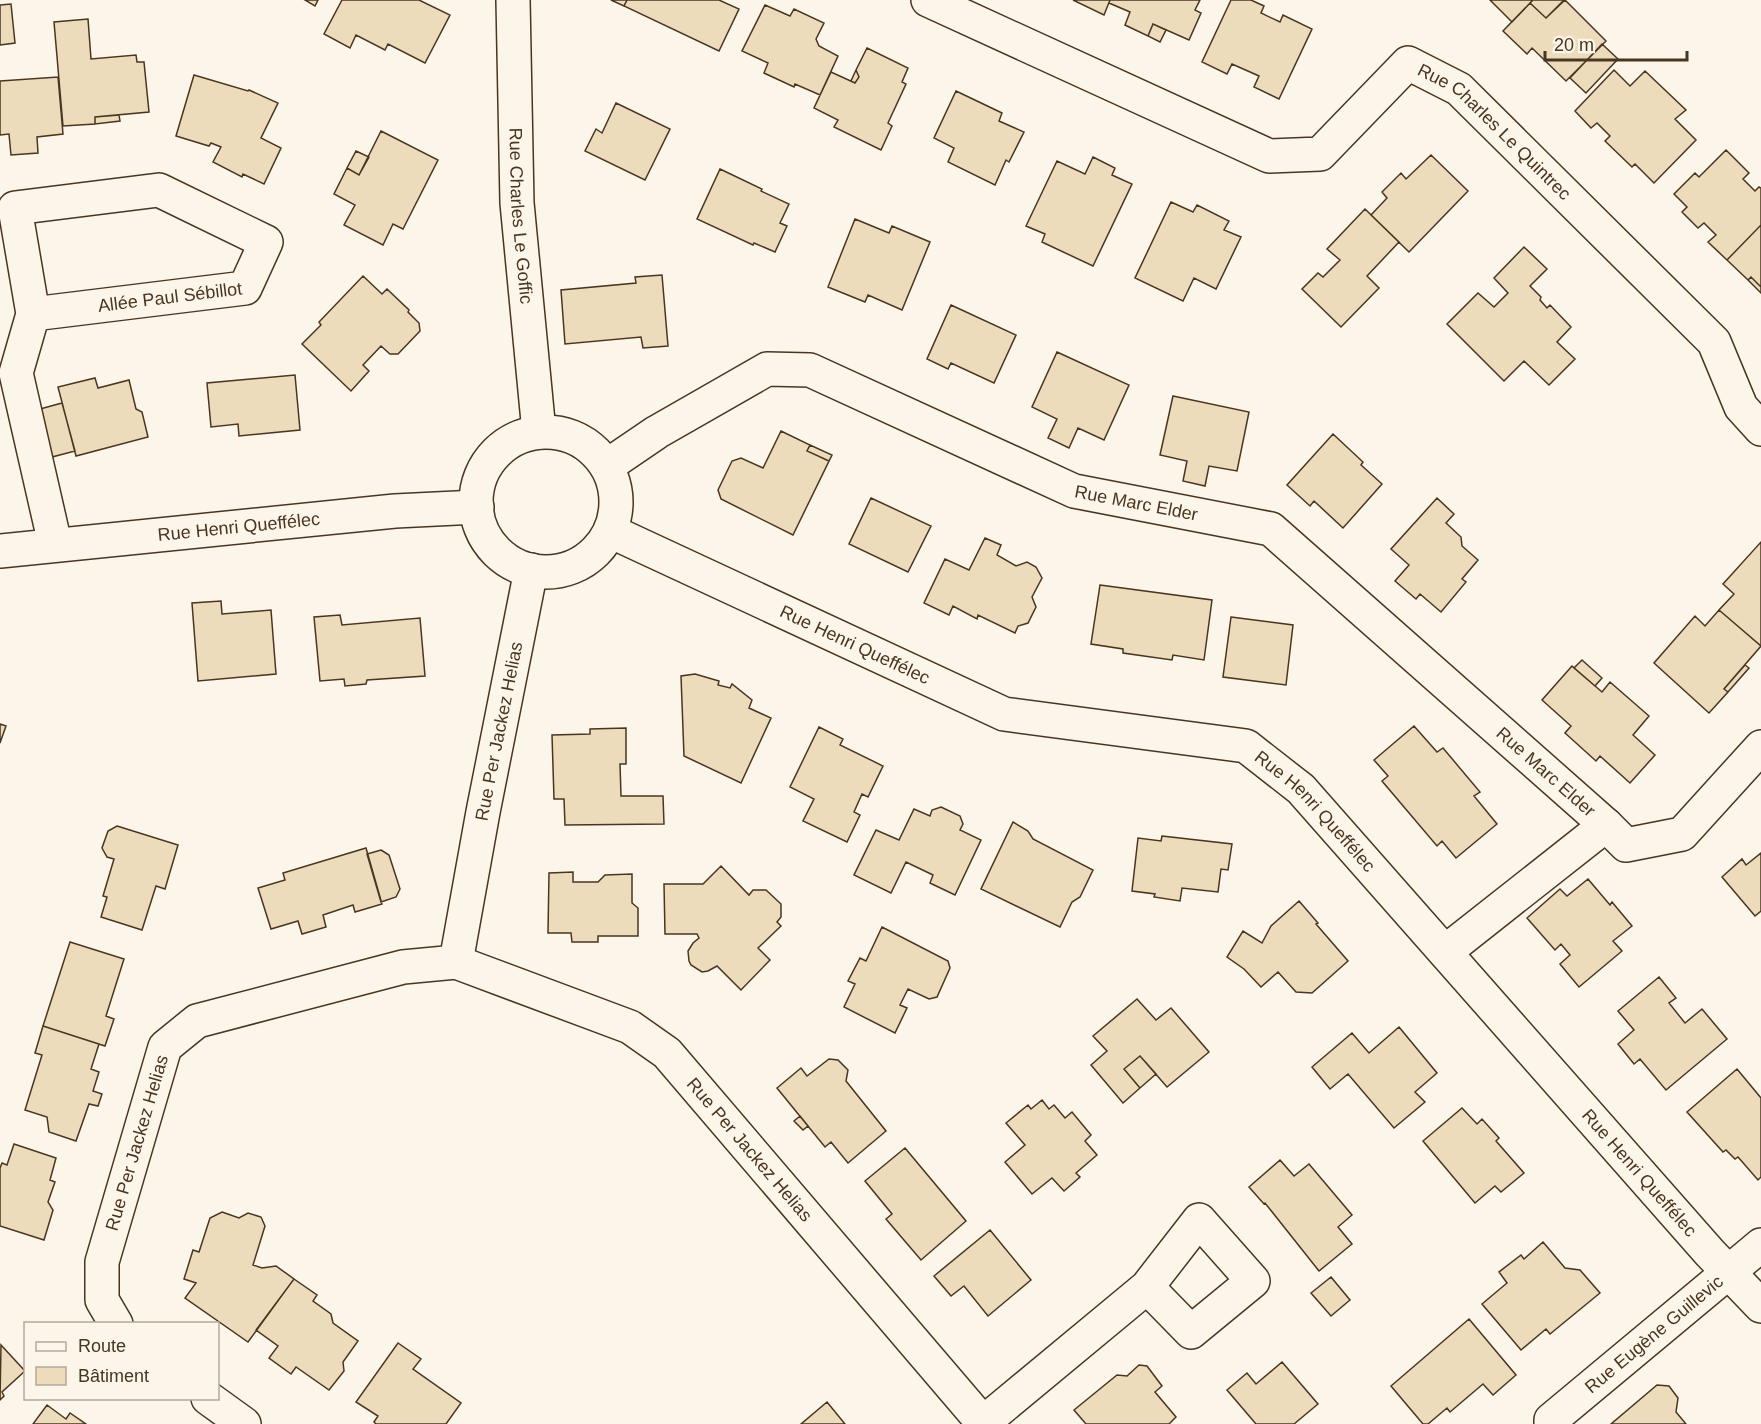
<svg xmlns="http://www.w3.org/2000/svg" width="1761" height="1424" viewBox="0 0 1761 1424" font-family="Helvetica,sans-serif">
	<rect width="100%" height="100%" fill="#fbf6e9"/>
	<path fill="#ecdcbc" stroke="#4a3520" stroke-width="1.5" d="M 305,0 L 318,0 L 315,6 Z
		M 342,0 L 419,0 L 450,15 L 425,63 L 388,44 L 385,50 L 356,35 L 350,48 L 324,34 Z
		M 611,0 L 627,0 L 624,6 Z
		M 627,0 L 719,0 L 739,9 L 719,51 L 624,6 Z
		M 1073,0 L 1110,0 L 1104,15 Z
		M 1110,0 L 1200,0 L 1195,10 L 1201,13 L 1189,40 L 1153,24 L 1148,36 L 1125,25 L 1130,12 L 1109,3 Z
		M 1231,0 L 1251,0 L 1264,6 L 1261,13 L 1280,22 L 1283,15 L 1312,29 L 1279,99 L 1254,87 L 1259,76 L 1232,64 L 1227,74 L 1202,62 Z
		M 1490,0 L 1533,0 L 1512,22 Z
		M 1533,0 L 1564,0 L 1546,18 L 1530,3 Z
		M 1565,0 L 1606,41 L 1566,81 L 1532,48 L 1527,54 L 1503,31 L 1530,3 L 1546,18 Z
		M 11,4 L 15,43 L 0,45 L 0,5 Z
		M 765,5 L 790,16 L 794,9 L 824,23 L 816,39 L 819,46 L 838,56 L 820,95 L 795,84 L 794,87 L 764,73 L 768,63 L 742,51 Z
		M 88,19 L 91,59 L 136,55 L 137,62 L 144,62 L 149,112 L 95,117 L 95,124 L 63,126 L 54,22 Z
		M 1153,24 L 1166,30 L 1160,42 L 1148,36 Z
		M 1602,44 L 1618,59 L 1586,93 L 1570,78 Z
		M 867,48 L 908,68 L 902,82 L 906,84 L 888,123 L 892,126 L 881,150 L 834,127 L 838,120 L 814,108 L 831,72 L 855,83 L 859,77 L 856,70 Z
		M 856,70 L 859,77 L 855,83 L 851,81 Z
		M 1614,70 L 1630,86 L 1645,71 L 1686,110 L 1675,119 L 1696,140 L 1654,183 L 1635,164 L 1632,167 L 1605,141 L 1610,136 L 1597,123 L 1591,128 L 1575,111 Z
		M 194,75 L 248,91 L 249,90 L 278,103 L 261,138 L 281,148 L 264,184 L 243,174 L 242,177 L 213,162 L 221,147 L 211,143 L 209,146 L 176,136 Z
		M 58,77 L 63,134 L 37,137 L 38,153 L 11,155 L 9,134 L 0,135 L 0,81 Z
		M 956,91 L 1002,113 L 999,121 L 1024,132 L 1009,162 L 1006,160 L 995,185 L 948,162 L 954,148 L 934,138 Z
		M 616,103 L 670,129 L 645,180 L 585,151 L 596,129 L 602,133 Z
		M 119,115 L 120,121 L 95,124 L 95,117 Z
		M 381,131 L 438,160 L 403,229 L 393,224 L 383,245 L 344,225 L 355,205 L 334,194 L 347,168 L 359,175 Z
		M 1726,150 L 1749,173 L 1743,179 L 1755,191 L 1759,187 L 1761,188 L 1761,225 L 1727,260 L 1708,242 L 1716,235 L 1704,223 L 1698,228 L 1682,212 L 1687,207 L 1674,194 L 1695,173 L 1699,177 Z
		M 356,151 L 369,157 L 359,175 L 347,168 Z
		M 1431,155 L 1468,191 L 1409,252 L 1371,215 L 1387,198 L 1382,192 L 1401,173 L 1406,179 Z
		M 1093,157 L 1115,168 L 1112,175 L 1132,184 L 1093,266 L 1042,242 L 1045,234 L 1026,226 L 1057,161 L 1085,174 Z
		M 720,169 L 762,189 L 761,191 L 789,204 L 780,223 L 787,226 L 775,252 L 754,243 L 753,245 L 697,219 Z
		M 1171,202 L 1193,212 L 1197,205 L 1229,221 L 1224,230 L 1241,237 L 1216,289 L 1194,278 L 1183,301 L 1135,278 Z
		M 1365,209 L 1399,242 L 1367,276 L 1379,288 L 1341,327 L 1302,289 L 1318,273 L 1323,277 L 1340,260 L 1327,249 Z
		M 855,219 L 889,233 L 892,226 L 930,242 L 902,310 L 868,295 L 865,302 L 828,287 Z
		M 1761,225 L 1761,287 L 1751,277 L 1748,280 L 1727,260 Z
		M 1524,247 L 1547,269 L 1530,286 L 1541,297 L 1540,300 L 1547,308 L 1550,305 L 1571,327 L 1557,342 L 1575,359 L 1549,385 L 1524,361 L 1504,381 L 1447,324 L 1478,293 L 1494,307 L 1508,293 L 1494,278 Z
		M 662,275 L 668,346 L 643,348 L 641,337 L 565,344 L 561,290 L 636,283 L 635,277 Z
		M 363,276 L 382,294 L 387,289 L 409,310 L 408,312 L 419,323 L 420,331 L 398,354 L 390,354 L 381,346 L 363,365 L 369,371 L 351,391 L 302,344 L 321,325 L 319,322 Z
		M 1751,277 L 1761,287 L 1761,293 L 1748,280 Z
		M 951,305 L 1016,335 L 994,383 L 951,363 L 948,369 L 927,359 Z
		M 1057,352 L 1129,385 L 1104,440 L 1078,428 L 1069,448 L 1048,438 L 1057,419 L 1032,407 Z
		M 295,375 L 300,430 L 239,436 L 238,424 L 211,427 L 207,383 Z
		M 95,378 L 98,388 L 129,380 L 136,409 L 142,412 L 148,437 L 76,456 L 58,387 Z
		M 1173,396 L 1249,412 L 1237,471 L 1209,466 L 1205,486 L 1183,481 L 1187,461 L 1160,455 Z
		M 62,403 L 75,451 L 52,457 L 40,409 Z
		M 781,431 L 810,445 L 807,451 L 829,461 L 793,535 L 721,499 L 718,490 L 732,461 L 741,458 L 763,468 Z
		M 1333,434 L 1363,462 L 1361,465 L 1382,484 L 1343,528 L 1314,501 L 1310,506 L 1287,485 Z
		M 810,445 L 832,455 L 829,461 L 807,451 Z
		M 871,498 L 931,526 L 908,572 L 849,544 Z
		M 1437,498 L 1454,514 L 1446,523 L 1461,537 L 1462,546 L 1478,560 L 1462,579 L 1466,582 L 1441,612 L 1420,594 L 1416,599 L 1395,581 L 1409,565 L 1391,549 Z
		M 985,538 L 1001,545 L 997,555 L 1016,566 L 1027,562 L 1036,567 L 1042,578 L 1032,597 L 1036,607 L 1028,623 L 1018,626 L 1015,633 L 978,615 L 977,619 L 953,606 L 949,615 L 924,603 L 945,559 L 969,570 Z
		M 1761,542 L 1761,646 L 1719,610 L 1734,594 L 1723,584 Z
		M 1100,585 L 1212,600 L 1204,660 L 1173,655 L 1172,660 L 1123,653 L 1123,649 L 1091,644 Z
		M 221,601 L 222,614 L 271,610 L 276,674 L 198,681 L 192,603 Z
		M 1719,610 L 1761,646 L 1724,689 L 1728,692 L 1709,713 L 1654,663 L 1695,616 L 1705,626 Z
		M 340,615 L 342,625 L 420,618 L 425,676 L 367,680 L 366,684 L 345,686 L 344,679 L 320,681 L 314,617 Z
		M 1231,617 L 1293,625 L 1286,685 L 1223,677 Z
		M 1582,660 L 1602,678 L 1595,686 L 1574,668 Z
		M 1745,665 L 1749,668 L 1728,692 L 1724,689 Z
		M 1572,666 L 1602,692 L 1610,682 L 1649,716 L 1633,735 L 1655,755 L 1630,783 L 1600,756 L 1596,761 L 1565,733 L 1571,726 L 1542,700 Z
		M 695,674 L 719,681 L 718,685 L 730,688 L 732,684 L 752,700 L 749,708 L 771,718 L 741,783 L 684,756 L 681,676 Z
		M 0,724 L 6,726 L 0,743 Z
		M 1414,726 L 1437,752 L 1443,748 L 1480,792 L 1474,796 L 1497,824 L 1456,858 L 1442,841 L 1437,846 L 1382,781 L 1388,776 L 1374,760 Z
		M 819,727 L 843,739 L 840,745 L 883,766 L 868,797 L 862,794 L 854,812 L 860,815 L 847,842 L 803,821 L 814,799 L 790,787 Z
		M 626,728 L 626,764 L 620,764 L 621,796 L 663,796 L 664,824 L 565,825 L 564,799 L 554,799 L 552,735 L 590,734 L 590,729 Z
		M 941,807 L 960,816 L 963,824 L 960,830 L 981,840 L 955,895 L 930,883 L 933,875 L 906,862 L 891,893 L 854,875 L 876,830 L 899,840 L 914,809 L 930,816 L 932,810 Z
		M 1013,822 L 1028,831 L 1033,839 L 1093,870 L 1080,897 L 1072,902 L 1060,927 L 981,889 Z
		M 117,826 L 178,845 L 165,889 L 156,886 L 142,930 L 101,917 L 107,897 L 103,896 L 114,859 L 107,857 L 102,848 L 108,831 Z
		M 1162,836 L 1232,844 L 1228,870 L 1221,869 L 1218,892 L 1182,888 L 1180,901 L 1154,897 L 1155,894 L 1132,891 L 1138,838 L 1161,841 Z
		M 366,848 L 382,904 L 355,912 L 353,905 L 323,915 L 326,927 L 302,934 L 298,921 L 271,929 L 258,888 L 285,880 L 283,873 Z
		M 381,850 L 389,855 L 400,889 L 396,897 L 381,902 L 367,854 Z
		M 1761,853 L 1761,911 L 1755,916 L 1722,877 L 1742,859 L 1746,865 Z
		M 721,866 L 749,895 L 753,890 L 766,890 L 781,904 L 781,917 L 777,922 L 781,926 L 758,948 L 770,960 L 741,990 L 717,966 L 708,971 L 702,972 L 691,965 L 689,961 L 688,951 L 693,943 L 699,938 L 697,934 L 665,934 L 664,884 L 703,884 Z
		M 573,872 L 573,882 L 598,882 L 605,875 L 632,874 L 632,903 L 638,908 L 638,936 L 598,936 L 598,942 L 572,942 L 571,933 L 548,933 L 549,873 Z
		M 1588,879 L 1610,905 L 1612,902 L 1632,926 L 1613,941 L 1622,951 L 1579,987 L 1560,964 L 1570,955 L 1561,944 L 1555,950 L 1527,918 L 1560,889 L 1567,896 Z
		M 1299,901 L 1318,923 L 1316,924 L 1348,961 L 1312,993 L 1296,992 L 1278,972 L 1261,987 L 1244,969 L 1227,957 L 1243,931 L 1262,943 L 1271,926 Z
		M 882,927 L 948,961 L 950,968 L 937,997 L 929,999 L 908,989 L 900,1005 L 907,1008 L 895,1033 L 844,1007 L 855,984 L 848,981 L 860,958 L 866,961 Z
		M 70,942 L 124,959 L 106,1016 L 114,1019 L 105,1046 L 43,1026 Z
		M 1659,977 L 1676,998 L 1669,1003 L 1685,1023 L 1702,1009 L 1727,1039 L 1666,1090 L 1640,1059 L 1634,1064 L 1618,1044 L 1634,1030 L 1618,1011 Z
		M 1137,999 L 1156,1020 L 1171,1008 L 1209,1052 L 1167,1087 L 1140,1056 L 1124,1069 L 1140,1088 L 1123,1103 L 1091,1065 L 1107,1051 L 1093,1036 Z
		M 43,1026 L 99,1044 L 91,1069 L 99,1072 L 93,1091 L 102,1094 L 98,1106 L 89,1104 L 76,1141 L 49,1132 L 47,1117 L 25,1110 L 42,1055 L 35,1053 Z
		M 1399,1027 L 1437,1073 L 1415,1092 L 1425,1102 L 1394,1128 L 1348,1074 L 1330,1089 L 1312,1067 L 1352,1033 L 1369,1053 Z
		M 1140,1056 L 1156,1074 L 1140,1088 L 1124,1069 Z
		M 829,1059 L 838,1060 L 848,1070 L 846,1081 L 886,1131 L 848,1163 L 831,1142 L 825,1147 L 777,1088 L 801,1068 L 807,1076 Z
		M 1737,1069 L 1761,1098 L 1761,1177 L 1758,1180 L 1738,1157 L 1735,1159 L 1726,1150 L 1723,1152 L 1687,1112 Z
		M 1042,1100 L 1049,1109 L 1054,1105 L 1065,1118 L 1072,1112 L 1091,1135 L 1085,1141 L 1097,1155 L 1076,1173 L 1080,1177 L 1064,1191 L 1052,1178 L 1032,1194 L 1005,1162 L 1025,1145 L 1006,1123 L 1028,1105 L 1031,1109 Z
		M 1462,1108 L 1477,1124 L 1482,1119 L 1499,1138 L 1496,1141 L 1524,1173 L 1501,1192 L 1495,1186 L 1475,1203 L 1423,1141 Z
		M 800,1116 L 808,1126 L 803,1130 L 794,1121 Z
		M 14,1144 L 56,1158 L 50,1180 L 55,1182 L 48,1202 L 53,1210 L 44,1240 L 0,1226 L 0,1168 L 2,1163 L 7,1165 Z
		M 905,1148 L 966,1221 L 921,1260 L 886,1219 L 892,1214 L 865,1181 Z
		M 1280,1160 L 1294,1176 L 1309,1164 L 1352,1215 L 1338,1227 L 1352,1244 L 1319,1271 L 1265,1203 L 1264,1204 L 1249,1187 Z
		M 222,1212 L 239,1218 L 248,1213 L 261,1217 L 265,1226 L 253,1265 L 262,1268 L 276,1266 L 294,1279 L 248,1342 L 185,1298 L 196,1283 L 184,1279 L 193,1250 L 199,1252 L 210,1218 Z
		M 990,1230 L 1031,1280 L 988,1316 L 964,1286 L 951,1296 L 934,1276 Z
		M 1543,1242 L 1565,1268 L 1580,1270 L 1600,1293 L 1550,1334 L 1546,1329 L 1521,1350 L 1482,1304 L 1507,1283 L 1499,1272 L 1521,1255 L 1524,1259 Z
		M 1331,1277 L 1350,1300 L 1331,1316 L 1311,1293 Z
		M 294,1279 L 317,1295 L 313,1301 L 331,1314 L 333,1323 L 358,1341 L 343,1362 L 344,1371 L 329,1390 L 296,1367 L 291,1374 L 269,1358 L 278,1346 L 256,1330 Z
		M 1469,1319 L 1516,1375 L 1493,1395 L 1483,1384 L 1450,1412 L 1447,1408 L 1428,1424 L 1423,1424 L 1391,1386 Z
		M 398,1343 L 421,1359 L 413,1369 L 461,1403 L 446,1424 L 376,1424 L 374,1422 L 378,1416 L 356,1402 Z
		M 1,1345 L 25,1371 L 2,1392 L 4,1396 L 0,1400 Z
		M 1282,1362 L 1318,1404 L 1294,1424 L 1256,1424 L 1227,1390 L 1247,1373 L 1256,1384 Z
		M 1139,1365 L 1147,1366 L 1162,1386 L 1155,1392 L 1176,1417 L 1169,1424 L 1086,1424 L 1074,1410 L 1117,1375 L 1127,1376 Z
		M 1657,1385 L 1669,1386 L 1678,1398 L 1676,1412 L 1686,1424 L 1611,1424 Z
		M 827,1402 L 845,1424 L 801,1424 Z
		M 47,1405 L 66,1419 L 70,1413 L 86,1424 L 33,1424 Z"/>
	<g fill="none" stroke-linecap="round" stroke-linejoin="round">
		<g stroke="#4a3520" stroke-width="36">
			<g id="street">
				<path id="s1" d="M 513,0 L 517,203 L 539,432"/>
				<path id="s2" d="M 928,0 L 1269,156 L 1320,154 L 1408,63 L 1459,89 L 1714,342 L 1741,407 L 1761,429"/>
				<path id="s3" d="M 33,314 L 245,288 L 266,242 L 159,190 L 15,208 L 33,314 L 16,373 L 55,544"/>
				<circle cx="546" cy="502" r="70"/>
				<path id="s4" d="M 607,466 L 657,432 L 767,369 L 810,370 L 1074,491 L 1271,529 L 1606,825 L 1445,952"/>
				<path id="s5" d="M 610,531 L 1004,714 L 1246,746 L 1301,789 L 1710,1253 L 1761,1306"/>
				<path id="s6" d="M 0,551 L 395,511 L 477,507"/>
				<path d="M 1606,825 L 1626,845 L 1682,834 L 1761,747"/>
				<path id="s7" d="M 456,962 L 630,1027 L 667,1053 L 984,1424"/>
				<path id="s8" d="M 116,1324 L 102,1300 L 102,1262 L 165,1047 L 197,1021 L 403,967 L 456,962 L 483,812 L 531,570"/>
				<path d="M 208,1398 L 244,1424"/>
				<path d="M 983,1423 L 1147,1287 L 1199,1220 L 1253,1281 L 1191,1332 L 1147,1287"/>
				<path id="s9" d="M 1551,1424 L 1551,1420 L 1761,1245"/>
			</g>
		</g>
		<use href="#street" stroke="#fbf6e9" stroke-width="33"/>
	</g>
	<g text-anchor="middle" stroke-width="4.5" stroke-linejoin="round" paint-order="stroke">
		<g font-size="18" fill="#4a3520" stroke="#fbf6e9">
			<text dy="6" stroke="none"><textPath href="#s2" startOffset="664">Rue Charles Le Quintrec</textPath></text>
			<text dy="6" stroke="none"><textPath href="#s1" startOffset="216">Rue Charles Le Goffic</textPath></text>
			<text dy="6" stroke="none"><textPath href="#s3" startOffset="138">Allée Paul Sébillot</textPath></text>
			<text dy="6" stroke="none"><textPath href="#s4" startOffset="584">Rue Marc Elder</textPath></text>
			<text dy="6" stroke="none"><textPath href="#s6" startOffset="240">Rue Henri Queffélec</textPath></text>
			<text dy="6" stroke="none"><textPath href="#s5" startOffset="270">Rue Henri Queffélec</textPath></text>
			<text dy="6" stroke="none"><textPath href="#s8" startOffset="832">Rue Per Jackez Helias</textPath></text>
			<text dy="6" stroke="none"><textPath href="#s4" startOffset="1088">Rue Marc Elder</textPath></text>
			<text dy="6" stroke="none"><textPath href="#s5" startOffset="774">Rue Henri Queffélec</textPath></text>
			<text dy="6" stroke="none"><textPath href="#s8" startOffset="190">Rue Per Jackez Helias</textPath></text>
			<text dy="6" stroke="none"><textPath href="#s7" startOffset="358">Rue Per Jackez Helias</textPath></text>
			<text dy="6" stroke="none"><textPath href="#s5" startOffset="1260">Rue Henri Queffélec</textPath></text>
			<text dy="6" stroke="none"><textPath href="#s9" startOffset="138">Rue Eugène Guillevic</textPath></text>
		</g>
	</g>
	<rect x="24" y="1322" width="195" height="78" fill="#fbf6e9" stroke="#b4a999" stroke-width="1.5"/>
	<rect x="36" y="1342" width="30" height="9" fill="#fbf6e9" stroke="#b4a999" stroke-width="1.5"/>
	<text x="78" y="1352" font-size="18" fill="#4a3520">Route</text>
	<rect x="36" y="1367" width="30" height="18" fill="#ecdcbc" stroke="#b4a999" stroke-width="1.5"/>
	<text x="78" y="1382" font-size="18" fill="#4a3520">Bâtiment</text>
	<path d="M1545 51v9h142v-9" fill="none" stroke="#4a3520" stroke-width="3"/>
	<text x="1554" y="51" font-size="18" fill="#4a3520" stroke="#fbf6e9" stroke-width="4.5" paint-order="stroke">20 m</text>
</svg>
